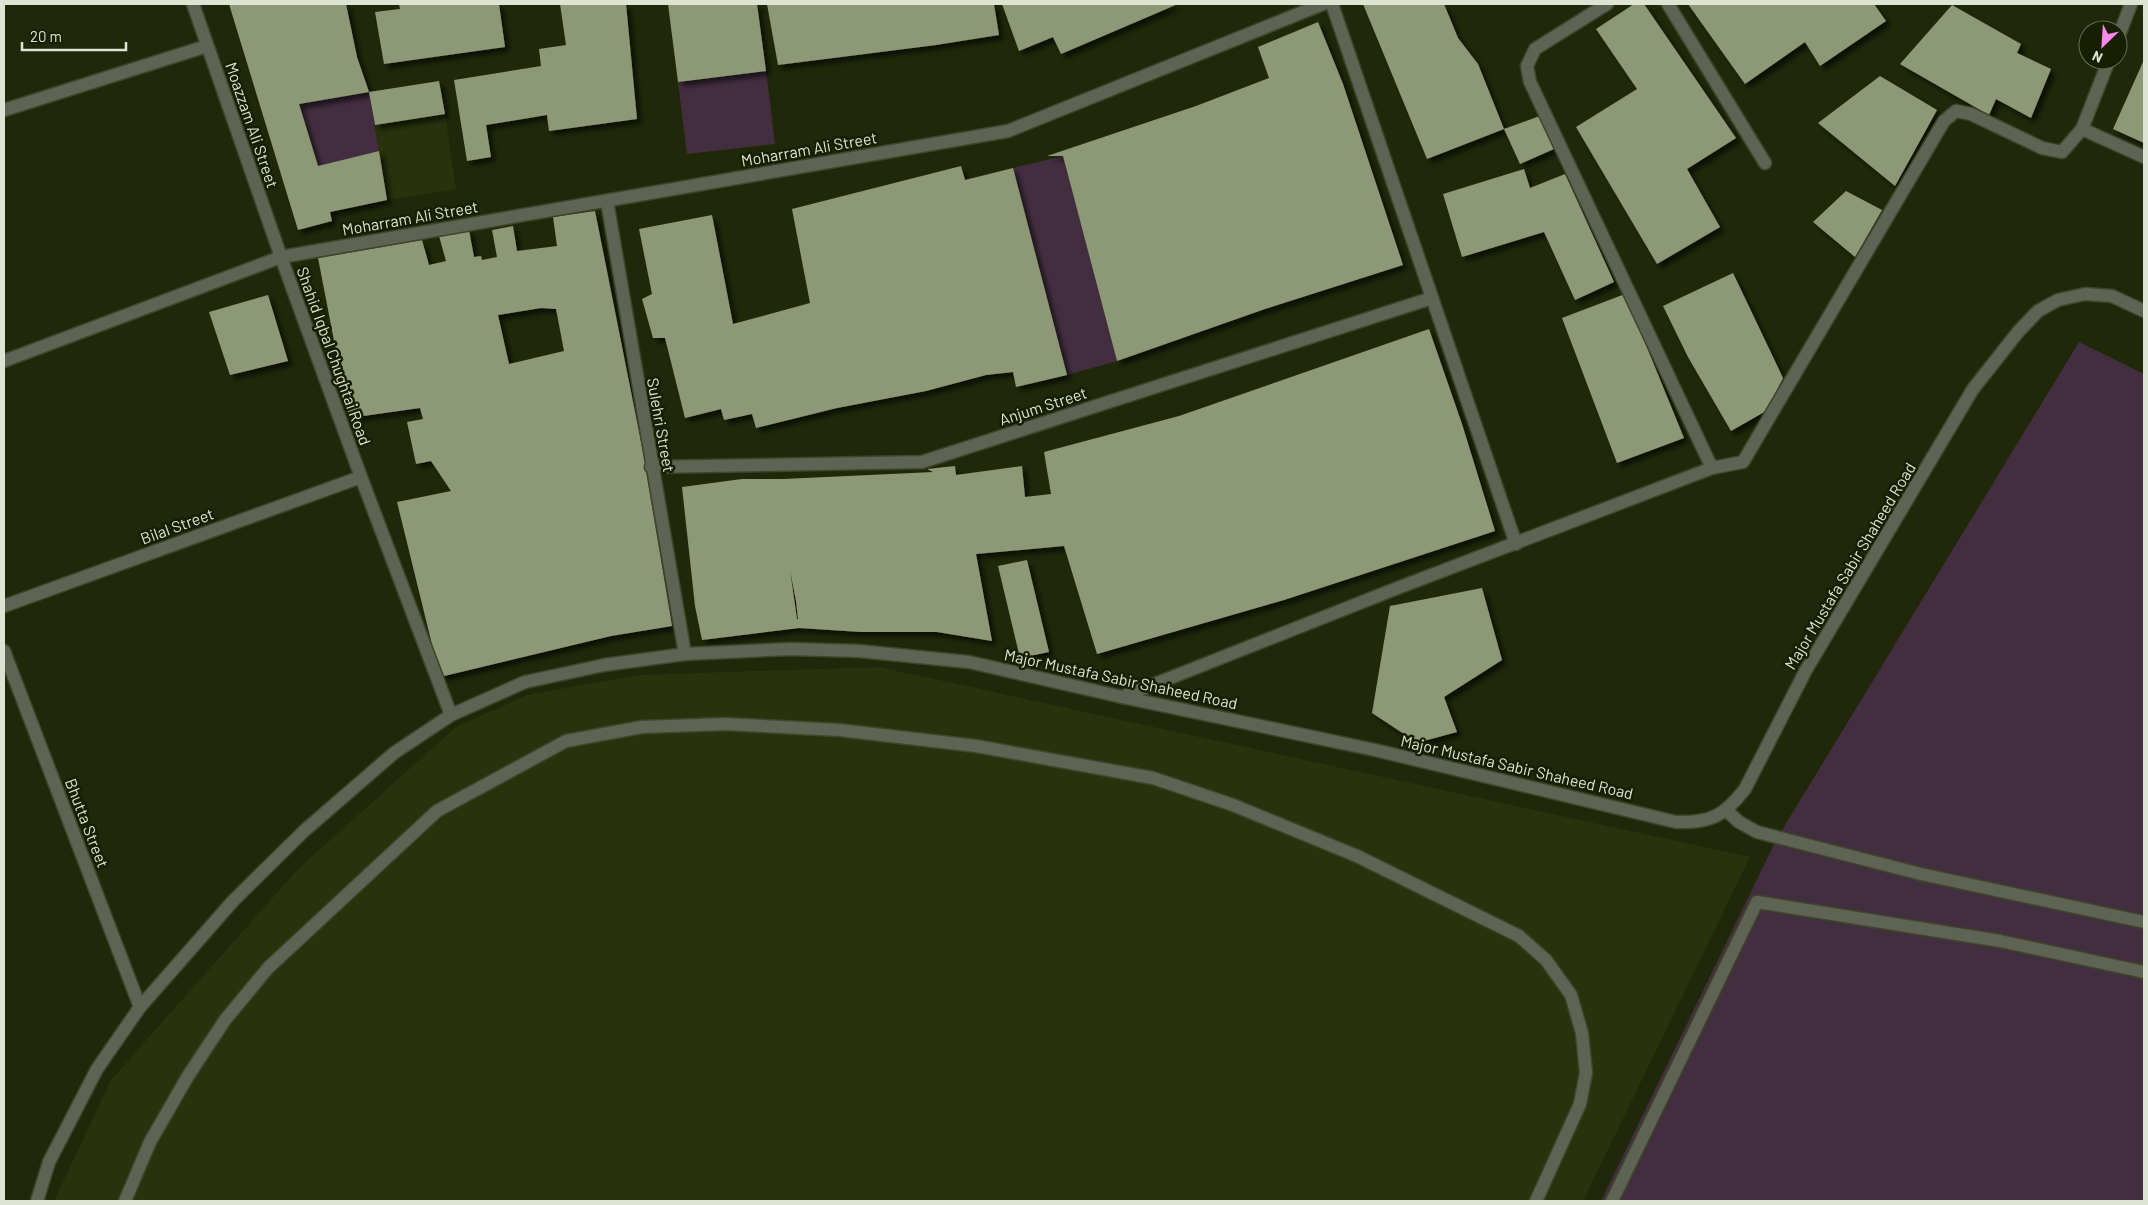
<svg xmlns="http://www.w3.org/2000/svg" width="2148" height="1205" viewBox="0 0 2148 1205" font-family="Barlow,sans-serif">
	<defs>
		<filter id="shadow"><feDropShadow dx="4.5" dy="4.5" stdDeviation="2.5" flood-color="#0009"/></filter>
	</defs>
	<rect width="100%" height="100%" fill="#20280a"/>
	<path fill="#28320c" d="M 445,114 L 456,189 L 387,200 L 375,125 Z
		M 879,667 L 1750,857 L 1583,1201 L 54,1201 L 111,1080 L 298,869 L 456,727 L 527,695 L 638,675 Z"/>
	<path fill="#432e40" d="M 766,71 L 775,144 L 687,154 L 678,82 Z
		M 369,92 L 379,151 L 318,166 L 299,104 Z
		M 1063,156 L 1117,361 L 1067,375 L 1013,168 Z
		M 2079,342 L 2144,374 L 2144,1201 L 1601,1201 L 1776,840 Z"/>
	<path fill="#8d9877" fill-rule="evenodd" filter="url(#shadow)" d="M 229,4 L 346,4 L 357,57 L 369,92 L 299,104 L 318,166 L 379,151 L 387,200 L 330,212 L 332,221 L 298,230 Z
		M 399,4 L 499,4 L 505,47 L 384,64 L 375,12 L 400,9 Z
		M 560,4 L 626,4 L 637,119 L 549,131 L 547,115 L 486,125 L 491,157 L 467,161 L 454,80 L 541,66 L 539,49 L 566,45 Z
		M 668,4 L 757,4 L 766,71 L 678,82 Z
		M 767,4 L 994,4 L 999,35 L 936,45 L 778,65 Z
		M 1002,4 L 1178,4 L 1061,54 L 1053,37 L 1019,51 Z
		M 1363,4 L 1444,4 L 1458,38 L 1478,64 L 1504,129 L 1427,159 Z
		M 1634,4 L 1644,4 L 1736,138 L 1687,169 L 1720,227 L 1657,264 L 1576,127 L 1637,89 L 1596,29 Z
		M 1688,4 L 1874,4 L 1886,21 L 1820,66 L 1805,42 L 1745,84 Z
		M 1952,5 L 2021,44 L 2017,53 L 2051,69 L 2031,118 L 1996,99 L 1989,115 L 1900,64 Z
		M 1318,22 L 1343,84 L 1403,265 L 1265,309 L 1117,361 L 1063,156 L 1047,156 L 1196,106 L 1269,78 L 1258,47 Z
		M 2143,62 L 2144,62 L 2144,143 L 2113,129 Z
		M 1880,76 L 1937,110 L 1895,186 L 1818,123 Z
		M 439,81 L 445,114 L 375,125 L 369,92 Z
		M 1540,116 L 1554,149 L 1520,164 L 1504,129 Z
		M 961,166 L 965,180 L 1013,168 L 1067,375 L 1016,387 L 1013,372 L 986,375 L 926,391 L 837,408 L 756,428 L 752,414 L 724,420 L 721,409 L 685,418 L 665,338 L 653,338 L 642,299 L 652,294 L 639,229 L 712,215 L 733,324 L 810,303 L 792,209 Z
		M 1524,169 L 1530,188 L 1565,174 L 1614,282 L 1575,300 L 1544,232 L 1462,257 L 1443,194 Z
		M 1846,191 L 1882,210 L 1855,257 L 1813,222 Z
		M 595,211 L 643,452 L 672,626 L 611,636 L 440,677 L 397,502 L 451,491 L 431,461 L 416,464 L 407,422 L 423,419 L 420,408 L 349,418 L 318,258 L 422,240 L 429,265 L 446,261 L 439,236 L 469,230 L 474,257 L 481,256 L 482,260 L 497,257 L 492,230 L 513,226 L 517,251 L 557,246 L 553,217 ZM 541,308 L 556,309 L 564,351 L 509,364 L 498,315 Z
		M 1733,273 L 1783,378 L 1766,411 L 1731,431 L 1688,357 L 1663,306 Z
		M 1625,294 L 1684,438 L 1617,463 L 1562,318 Z
		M 268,295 L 288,361 L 230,375 L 209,312 Z
		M 1429,329 L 1462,424 L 1495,531 L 1284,600 L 1097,654 L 1064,546 L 976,554 L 992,641 L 937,632 L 861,632 L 799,628 L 702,640 L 695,606 L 682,487 L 742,479 L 784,479 L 933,472 L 927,469 L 955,466 L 956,475 L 1022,466 L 1025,497 L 1051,494 L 1044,452 L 1179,416 ZM 790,570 L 796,601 L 798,619 L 797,619 Z
		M 1027,560 L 1049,652 L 1020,658 L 998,566 Z
		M 1482,588 L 1502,660 L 1444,697 L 1457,732 L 1420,742 L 1404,734 L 1372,713 L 1390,606 Z"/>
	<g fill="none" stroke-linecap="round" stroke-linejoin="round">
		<g stroke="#3e462a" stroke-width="15">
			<path id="service" d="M 1727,811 L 1739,822 L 1757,832 L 1921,874 L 2144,922
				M 125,1201 L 150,1142 L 188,1076 L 225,1020 L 268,968 L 437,811 L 566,741 L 642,727 L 726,724 L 839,730 L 976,746 L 1153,778 L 1233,805 L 1357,856 L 1519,936 L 1546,960 L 1571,995 L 1582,1033 L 1586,1073 L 1580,1104 L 1536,1201
				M 1612,1201 L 1757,902 L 2000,941 L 2144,972"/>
		</g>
		<g stroke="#3e462a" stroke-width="15">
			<path id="minor" d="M 193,4 L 281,257 L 1008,131 L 1323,4
				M 1332,4 L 1516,544
				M 1607,4 L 1535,49 L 1527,66 L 1530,82 L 1712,468
				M 1668,4 L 1765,163
				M 2118,38 L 2131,4
				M 4,110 L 207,46
				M 2082,129 L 2144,157
				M 607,201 L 685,654
				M 4,361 L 281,257 L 361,477 L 451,715
				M 651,467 L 922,462 L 1432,298
				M 4,606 L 361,477
				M 4,651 L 140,1007
				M 1122,697 L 1395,589 L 1712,468 L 1743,462 L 1944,121 L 1956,111 L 1971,114 L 2042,148 L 2062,152 L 2082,129 L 2109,60"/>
		</g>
		<g stroke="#3e462a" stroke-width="15">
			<path id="tertiary" d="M 37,1201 L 49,1162 L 97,1069 L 140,1007 L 233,901 L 304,831 L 394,753 L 451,715 L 525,682 L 604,665 L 685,654 L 790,649 L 859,651 L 969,662 L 1122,697 L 1375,750 L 1676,822 C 1711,823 1724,816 1745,789 L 1806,670 L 1973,389 L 2018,332 L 2038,311 L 2058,300 L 2085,294 L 2112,296 L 2144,311"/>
		</g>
		<use href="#service" stroke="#5e6354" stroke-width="12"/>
		<use href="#minor" stroke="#5e6354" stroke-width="12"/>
		<use href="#tertiary" stroke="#5e6354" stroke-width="12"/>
	</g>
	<g text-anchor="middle" stroke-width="5" stroke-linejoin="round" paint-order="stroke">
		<g font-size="16" fill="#dde4d2" stroke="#171e02">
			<text transform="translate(252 125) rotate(71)" y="6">Moazzam Ali Street</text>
			<text transform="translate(809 149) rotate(-10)" y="6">Moharram Ali Street</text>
			<text transform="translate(410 218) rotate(-10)" y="6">Moharram Ali Street</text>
			<text transform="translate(334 356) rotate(70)" y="6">Shahid Iqbal Chughtai Road</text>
			<text transform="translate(1043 406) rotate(-18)" y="6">Anjum Street</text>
			<text transform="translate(661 425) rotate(80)" y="6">Sulehri Street</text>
			<text transform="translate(177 526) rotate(-20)" y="6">Bilal Street</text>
			<text transform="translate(1850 566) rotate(-59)" y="6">Major Mustafa Sabir Shaheed Road</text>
			<text transform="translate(1121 679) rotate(12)" y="6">Major Mustafa Sabir Shaheed Road</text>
			<text transform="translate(1517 767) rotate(13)" y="6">Major Mustafa Sabir Shaheed Road</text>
			<text transform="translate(87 823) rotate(69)" y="6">Bhutta Street</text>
		</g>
	</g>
	<rect width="2148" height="1205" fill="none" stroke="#dde4d2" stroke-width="10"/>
	<g transform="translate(2103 45) rotate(205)"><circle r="24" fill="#171e02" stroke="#666d55"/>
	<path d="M0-4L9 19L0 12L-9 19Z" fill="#f888eb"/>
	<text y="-8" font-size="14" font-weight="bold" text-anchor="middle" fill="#dde4d2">N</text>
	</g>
	<path d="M22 42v8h104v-8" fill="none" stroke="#dde4d2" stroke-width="2.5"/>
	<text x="30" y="42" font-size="15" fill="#dde4d2" stroke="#171e02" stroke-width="4" paint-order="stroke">20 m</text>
</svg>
